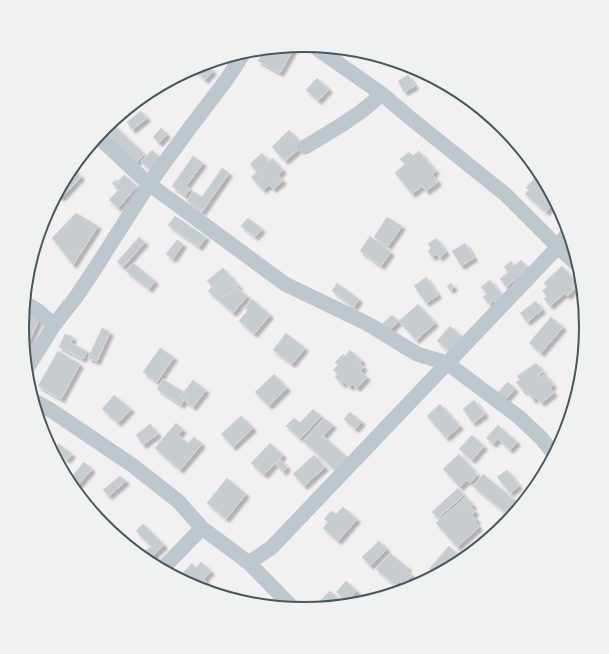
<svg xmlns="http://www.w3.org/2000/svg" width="609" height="654" viewBox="0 0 609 654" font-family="Rubik,sans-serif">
	<defs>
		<filter id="shadow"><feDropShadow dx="3.5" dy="3.5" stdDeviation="1" flood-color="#0004"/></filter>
	</defs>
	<rect width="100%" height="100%" fill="#f3f0f1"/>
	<path fill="#c7ccd0" stroke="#d4d8dc" filter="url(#shadow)" d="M 294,46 L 295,46 L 280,73 L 258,61 L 265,48 Z
		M 205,63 L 213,71 L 205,80 L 192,68 Z
		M 408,75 L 415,86 L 404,92 L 398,81 Z
		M 317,78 L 329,89 L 318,101 L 306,90 Z
		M 141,111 L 147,118 L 132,130 L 127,122 Z
		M 111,122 L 144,154 L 136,163 L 102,131 Z
		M 161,128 L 167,134 L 159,143 L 153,137 Z
		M 289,130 L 303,145 L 285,161 L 272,147 Z
		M 152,150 L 161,158 L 150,170 L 141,162 Z
		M 419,151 L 436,171 L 432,174 L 438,182 L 426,191 L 422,186 L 412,194 L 395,173 L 405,164 L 400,159 L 409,152 L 413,156 Z
		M 262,153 L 269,162 L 272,158 L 283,170 L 278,175 L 283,181 L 273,189 L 269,185 L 263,190 L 251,177 L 257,172 L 250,164 Z
		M 193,156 L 203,163 L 186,186 L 190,189 L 185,196 L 172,186 Z
		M 72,167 L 81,177 L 61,198 L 57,194 Z
		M 222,168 L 229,173 L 202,212 L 187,201 L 193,191 L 202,197 Z
		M 539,173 L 543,177 L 558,205 L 556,208 L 552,205 L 546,212 L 525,194 L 529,190 L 526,188 Z
		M 124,175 L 137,186 L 118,208 L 109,200 L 122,186 L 117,182 Z
		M 117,180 L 121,185 L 117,189 L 112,183 Z
		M 76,213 L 98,226 L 73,265 L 52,238 Z
		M 175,216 L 206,237 L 199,247 L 168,225 Z
		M 387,217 L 402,226 L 388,246 L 374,237 Z
		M 248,218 L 262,229 L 255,237 L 241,226 Z
		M 370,236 L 391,252 L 381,266 L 360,251 Z
		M 139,237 L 145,242 L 123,267 L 117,262 Z
		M 436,238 L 446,252 L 439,258 L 437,254 L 432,257 L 428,251 L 431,248 L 428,244 Z
		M 177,240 L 183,244 L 173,259 L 166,254 Z
		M 465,243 L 474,258 L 461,266 L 452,251 Z
		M 521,260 L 527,267 L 524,269 L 527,273 L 522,277 L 520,275 L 506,287 L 500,279 L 508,272 L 504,267 L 511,261 L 514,266 Z
		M 133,263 L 155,281 L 149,289 L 126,271 Z
		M 562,266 L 577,282 L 573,285 L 576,288 L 567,296 L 565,293 L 550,306 L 544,299 L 547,296 L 542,291 L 547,287 L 544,283 Z
		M 223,268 L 239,286 L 222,298 L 207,281 Z
		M 223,275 L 247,296 L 233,313 L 208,291 Z
		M 426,277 L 438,295 L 426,303 L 414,286 Z
		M 490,280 L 504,299 L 497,304 L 494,300 L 489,304 L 483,297 L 487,294 L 481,287 Z
		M 337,283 L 359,299 L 354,307 L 332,291 Z
		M 451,283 L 454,287 L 450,290 L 447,286 Z
		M 252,299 L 270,315 L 254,334 L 239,321 L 248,310 L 245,308 Z
		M 536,301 L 542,310 L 527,322 L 520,313 Z
		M 418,304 L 435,323 L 416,340 L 399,321 Z
		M 23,312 L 39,320 L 28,343 L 23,341 L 22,327 Z
		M 392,315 L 399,321 L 389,331 L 382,324 Z
		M 551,317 L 563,327 L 541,353 L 529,343 Z
		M 450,326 L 463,337 L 450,352 L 437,341 Z
		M 587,327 L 585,343 L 578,334 Z
		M 102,328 L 110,332 L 97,361 L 88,358 Z
		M 286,333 L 305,348 L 292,364 L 273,350 Z
		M 65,334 L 73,337 L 71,343 L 87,351 L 83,359 L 59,347 Z
		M 160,348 L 174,357 L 157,382 L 143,372 Z
		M 350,350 L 362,361 L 359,363 L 364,367 L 360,371 L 367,377 L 357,388 L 352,384 L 350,387 L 344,382 L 342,384 L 335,377 L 338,373 L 333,370 L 338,365 L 335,362 L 343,354 L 345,356 Z
		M 58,351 L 80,364 L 61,399 L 38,386 Z
		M 536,363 L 543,372 L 539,374 L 541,377 L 545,374 L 553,385 L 550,388 L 554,393 L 541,403 L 536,397 L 533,400 L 526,390 L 524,392 L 516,382 L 520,380 L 517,376 Z
		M 274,374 L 287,388 L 269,406 L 255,392 Z
		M 163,379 L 187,394 L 181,405 L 157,389 Z
		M 193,380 L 206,390 L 193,407 L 180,397 Z
		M 508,382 L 515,389 L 502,403 L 494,396 Z
		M 114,395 L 131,409 L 118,423 L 102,409 Z
		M 474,400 L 485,414 L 473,423 L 463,409 Z
		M 440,404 L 460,426 L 446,438 L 427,416 Z
		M 313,409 L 321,416 L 300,439 L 286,426 L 294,418 L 300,423 Z
		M 350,412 L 362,422 L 355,429 L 344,419 Z
		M 241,416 L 253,428 L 233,447 L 221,434 Z
		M 324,418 L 333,425 L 323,436 L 348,458 L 336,471 L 303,441 Z
		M 176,423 L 183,430 L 178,435 L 188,443 L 194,437 L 202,444 L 180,470 L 155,448 Z
		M 569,423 L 566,433 L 563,429 Z
		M 150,424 L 158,434 L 143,445 L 136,435 Z
		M 498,425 L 517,442 L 510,450 L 498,439 L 493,444 L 486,438 Z
		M 472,435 L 484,446 L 472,460 L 459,449 Z
		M 270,443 L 283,455 L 264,475 L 251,463 Z
		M 59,444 L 72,454 L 67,460 L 54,450 Z
		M 459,454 L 478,475 L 470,483 L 467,480 L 460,487 L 443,469 Z
		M 314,455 L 325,467 L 304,486 L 293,474 Z
		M 281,460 L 287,467 L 283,472 L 276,464 Z
		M 84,462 L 92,469 L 78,485 L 70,479 Z
		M 507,470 L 519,486 L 510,493 L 497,477 Z
		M 543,472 L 545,474 L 536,488 L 532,482 Z
		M 483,474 L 522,506 L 512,518 L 473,486 Z
		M 120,476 L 126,481 L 109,496 L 103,490 Z
		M 227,478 L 246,494 L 226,519 L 207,503 Z
		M 458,488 L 464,495 L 438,518 L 432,512 Z
		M 74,489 L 88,501 L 86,504 Z
		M 466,497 L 473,505 L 471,507 L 475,512 L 472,515 L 477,520 L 475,522 L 479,527 L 457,547 L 436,523 Z
		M 343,507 L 357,519 L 338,541 L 323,528 L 328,522 L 324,519 L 331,511 L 336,514 Z
		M 143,524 L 164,545 L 149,560 L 143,553 L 151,546 L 136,531 Z
		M 128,541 L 136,549 L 135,551 L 125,543 Z
		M 379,541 L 387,549 L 370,566 L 362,557 Z
		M 449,546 L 464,560 L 461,562 L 436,575 L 429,569 Z
		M 474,548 L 476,550 L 467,557 L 466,557 Z
		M 390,553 L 408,568 L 406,570 L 412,575 L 404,585 L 399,581 L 395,585 L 376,569 Z
		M 201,562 L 211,571 L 204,579 L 206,582 L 199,589 L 197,588 L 182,574 L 192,563 L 196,568 Z
		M 346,581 L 357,591 L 347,601 L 336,592 Z
		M 330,591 L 345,606 L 319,608 L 316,605 Z"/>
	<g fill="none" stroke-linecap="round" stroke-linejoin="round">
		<path stroke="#bcc8cd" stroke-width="15" d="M 315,45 L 319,50 L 382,94 L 409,117 L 506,195 L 558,247 L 580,267
			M 97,136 L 149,184 L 285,284 L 368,324 L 417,354 L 447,363 L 519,417 L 541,438 L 555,455
			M 305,147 L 343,124 L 362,111 L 382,94
			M 24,302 L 38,311 L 54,325
			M 26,370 L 54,325 L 76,297 L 96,267 L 149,184 L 189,129 L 227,79 L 245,51
			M 33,400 L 52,411 L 132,465 L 178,501 L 202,528 L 249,563 L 294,609
			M 249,563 L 272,547 L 558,247 L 569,231
			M 162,569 L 202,528"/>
	</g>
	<path d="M0 0H609V654H0ZM29 327a275 275 0 1 1 550 0a275 275 0 1 1-550 0Z" fill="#f0f2f2" fill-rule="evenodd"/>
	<path fill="none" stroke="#48585e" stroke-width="2" d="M29 327a275 275 0 1 1 550 0a275 275 0 1 1-550 0Z"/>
</svg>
